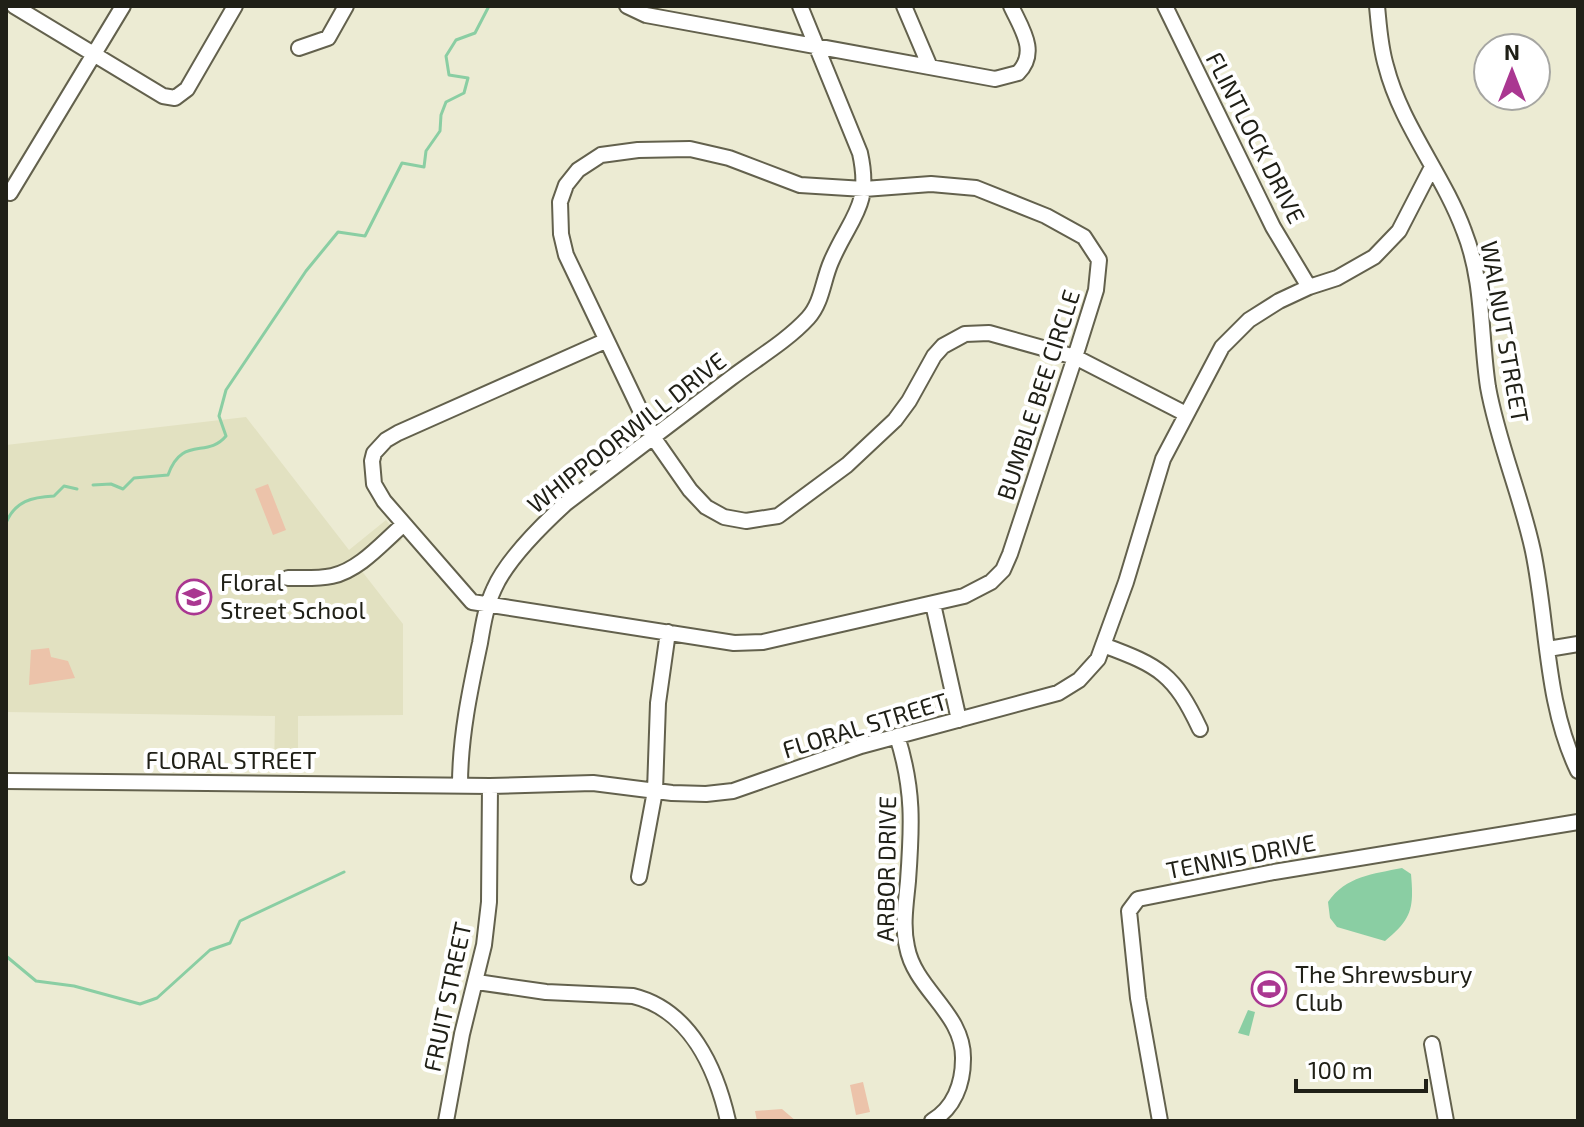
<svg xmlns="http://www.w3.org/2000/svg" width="1584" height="1127" viewBox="0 0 1584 1127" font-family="'Exo 2',sans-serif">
	<rect width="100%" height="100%" fill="#ecebd3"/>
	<path fill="#e2e1c1" d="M 246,417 L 349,550 L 386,520 L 402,540 L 361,570 L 403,624 L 403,715 L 298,716 L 298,773 L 274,772 L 275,716 L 6,712 L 6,445 Z"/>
	<path fill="#ecc3aa" d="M 268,484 L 286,530 L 273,535 L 255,489 Z
		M 49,648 L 51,657 L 68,661 L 75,678 L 29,685 L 31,650 Z
		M 863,1082 L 870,1112 L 856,1115 L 850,1085 Z
		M 782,1109 L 796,1121 L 757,1121 L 755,1111 Z"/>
	<path fill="#8acea3" d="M 1402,868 L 1411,874 C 1414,908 1412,919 1385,941 L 1337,927 L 1330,918 L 1328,902 C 1346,876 1373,874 1402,868 Z
		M 1248,1010 L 1255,1012 L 1249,1036 L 1238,1033 Z"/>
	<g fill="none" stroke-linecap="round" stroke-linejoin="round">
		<path stroke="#8acea3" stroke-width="3" d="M 93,485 L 111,484 L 123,489 L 134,478 L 168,475 C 182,435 207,459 226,436 L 219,416 L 226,390 L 306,271 L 338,232 L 365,236 L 402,163 L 424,167 L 426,151 L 440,131 L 441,115 L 446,102 L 464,93 L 468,78 L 449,75 L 446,56 L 456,40 L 475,33 L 489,6
			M 6,523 C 15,501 32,497 54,496 L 64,486 L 77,489
			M 6,956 L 36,981 L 74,986 L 140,1004 L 157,998 L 210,950 L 230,943 L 240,921 L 344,872"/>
		<g stroke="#63614d" stroke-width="18">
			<path id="minor" d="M 14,6 L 163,96 L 175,98 L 187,89 L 235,6
				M 627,6 L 646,15 L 995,79 L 1018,73 C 1039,52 1021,28 1011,6
				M 904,6 L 930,67
				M 1165,6 L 1273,227 L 1309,287
				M 1377,6 C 1379,26 1380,46 1386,66 C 1401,125 1443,174 1464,231 C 1484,281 1480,334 1488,387 C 1498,443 1521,495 1533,551 C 1548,623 1545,703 1578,771
				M 299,48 L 328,38 L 346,6
				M 10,193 L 123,6
				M 605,341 L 398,433 L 386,440 L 374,453 L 372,461 L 374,484 L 384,501 L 472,602 L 734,643 L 763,642 L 964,596 L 991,582 L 1003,570 L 1010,554 L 1075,357 L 1096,290 L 1099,260 L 1084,237 L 1046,216 L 976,188 L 931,184 L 864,189 L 800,185 L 729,158 L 690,149 L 638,150 L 601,155 L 578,170 L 566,185 L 560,202 L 561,234 L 566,255 L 653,437 L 690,490 L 706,507 L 724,517 L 746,521 L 778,516 L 847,465 L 895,420 L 909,401 L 934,356 L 943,346 L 965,334 L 989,333 L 1075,357 L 1186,414
				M 288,578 C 302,578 318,579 332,576 C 360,570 383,542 404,524
				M 933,604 L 959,720
				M 1103,645 C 1160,666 1174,674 1200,729
				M 1548,649 L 1578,644
				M 897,736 C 914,789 912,826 908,881 C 906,903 902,925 907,947 C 915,990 964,1013 963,1059 C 963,1084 954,1108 932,1121
				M 6,781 L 490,786 L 593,783 L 672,793 L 706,794 L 733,791 L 861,746 L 1058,693 L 1079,680 L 1098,659 L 1126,582 L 1163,459 L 1222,347 L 1249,320 L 1279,301 L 1309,287 L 1337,278 L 1374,257 L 1399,231 L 1432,167
				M 460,785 C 460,737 470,690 480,643 C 483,625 486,606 494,589 C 507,559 541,526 565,504 C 620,462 676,420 731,378 C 756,359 787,341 808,318 C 822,303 823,280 831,262 C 850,217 872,207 860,153 L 800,6
				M 639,877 L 655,791 L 658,703 L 668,632
				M 477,982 L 546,992 L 633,996 C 690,1010 716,1068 728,1121
				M 1432,1044 L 1446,1121
				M 446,1121 L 462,1034 L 484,945 L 489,902 L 490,786
				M 1160,1121 L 1138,998 L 1129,911 L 1138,899 L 1274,872 L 1578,822"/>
		</g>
		<use href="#minor" stroke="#fff" stroke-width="14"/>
	</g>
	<defs>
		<g id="school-ring" transform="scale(1.8)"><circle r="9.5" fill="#fff" stroke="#aa3791" stroke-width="1.5"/><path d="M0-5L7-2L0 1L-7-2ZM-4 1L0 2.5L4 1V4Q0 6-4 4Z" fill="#aa3791"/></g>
		<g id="stadium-ring" transform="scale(1.8)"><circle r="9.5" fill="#fff" stroke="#aa3791" stroke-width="1.5"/><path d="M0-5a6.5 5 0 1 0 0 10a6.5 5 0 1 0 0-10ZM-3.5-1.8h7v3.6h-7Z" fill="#aa3791"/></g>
	</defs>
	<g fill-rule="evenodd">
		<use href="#school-ring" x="194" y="597"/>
		<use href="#stadium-ring" x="1269" y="989"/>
	</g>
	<g text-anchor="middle" stroke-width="8" stroke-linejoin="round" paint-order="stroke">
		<g font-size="24" fill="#202017" stroke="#fff">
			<text transform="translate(1255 138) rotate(63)" y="8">FLINTLOCK DRIVE</text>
			<text transform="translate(1504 332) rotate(80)" y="8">WALNUT STREET</text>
			<text transform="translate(1039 395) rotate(-72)" y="8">BUMBLE BEE CIRCLE</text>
			<text transform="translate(627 433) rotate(-38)" y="8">WHIPPOORWILL DRIVE</text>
			<text transform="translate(865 726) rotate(-17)" y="8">FLORAL STREET</text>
			<text x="231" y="769">FLORAL STREET</text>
			<text transform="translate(1241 857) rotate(-11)" y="8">TENNIS DRIVE</text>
			<text transform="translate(887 869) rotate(-89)" y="8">ARBOR DRIVE</text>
			<text transform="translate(448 997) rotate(-78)" y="8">FRUIT STREET</text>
		</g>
		<g font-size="24" fill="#202017" stroke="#fff" text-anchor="start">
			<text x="220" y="591">Floral<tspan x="220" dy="28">Street School</tspan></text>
			<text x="1295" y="983">The Shrewsbury<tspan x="1295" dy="28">Club</tspan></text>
		</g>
	</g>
	<rect width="1584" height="1127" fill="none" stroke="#202017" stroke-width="16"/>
	<g transform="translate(1512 72)"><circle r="38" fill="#ffffff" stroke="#a6a6a2" stroke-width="2"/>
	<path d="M0-6L14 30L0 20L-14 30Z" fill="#aa3791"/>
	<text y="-12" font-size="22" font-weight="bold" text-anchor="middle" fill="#202017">N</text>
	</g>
	<path d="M1296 1079v12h130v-12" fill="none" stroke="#202017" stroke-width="4"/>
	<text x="1308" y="1079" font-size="24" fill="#202017" stroke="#ffffff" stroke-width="6" paint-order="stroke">100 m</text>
</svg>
